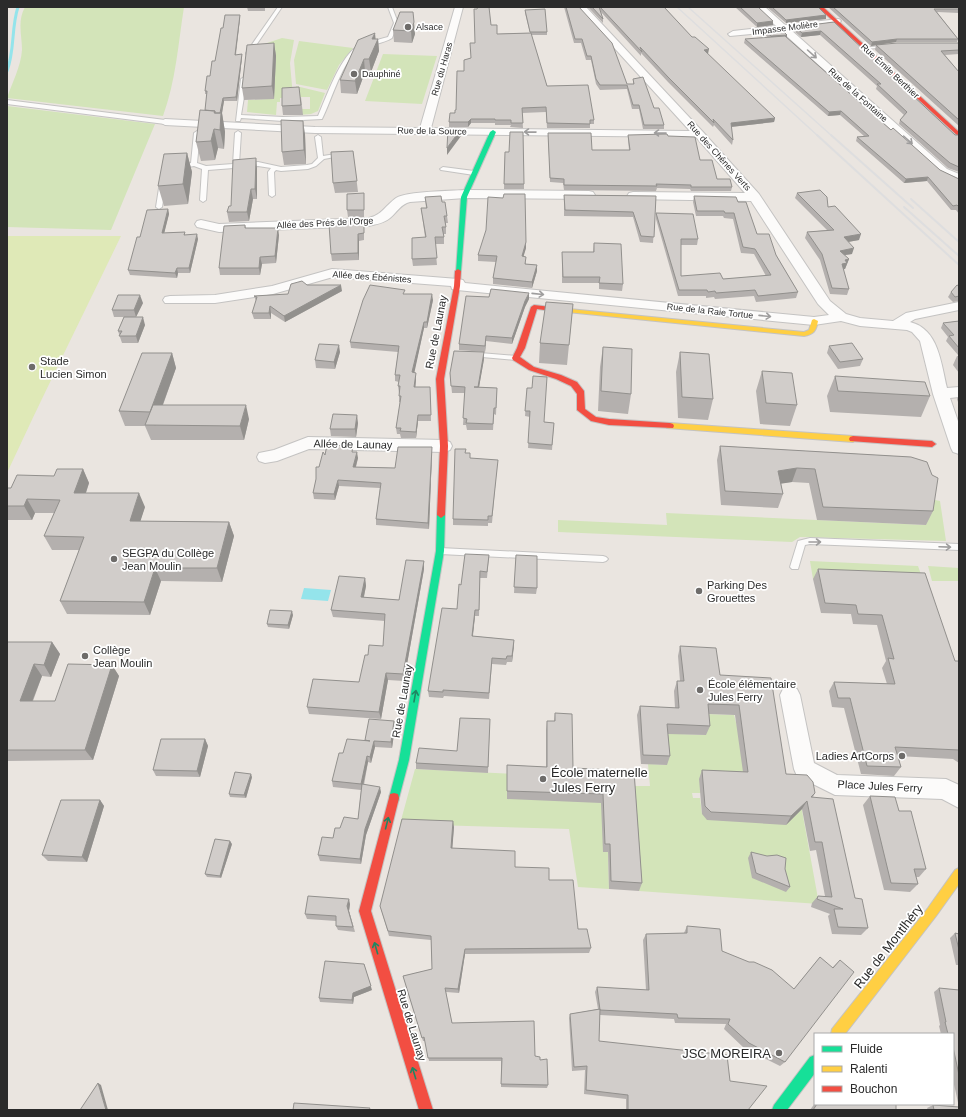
<svg xmlns="http://www.w3.org/2000/svg" width="966" height="1117" viewBox="0 0 966 1117" font-family="Helvetica,sans-serif">
	<rect width="100%" height="100%" fill="#eae5e0"/>
	<path fill="#d3e4b9" d="M 25,7 L 184,7 C 178,45 176,80 163,116 L 7,98 C 12,83 21,66 22,50 C 22,36 17,21 25,7 Z
		M 282,38 L 294,40 L 290,63 L 293,97 L 280,98 L 280,102 L 277,102 L 276,115 L 247,112 L 248,100 L 268,99 L 258,46 Z
		M 299,41 L 353,48 L 339,65 L 327,90 L 296,84 L 294,60 Z
		M 383,54 L 437,56 L 422,104 L 365,101 Z
		M 296,86 L 325,93 L 318,111 L 311,114 L 298,115 L 298,109 L 310,109 L 310,97 L 298,97 Z
		M 7,106 L 155,124 L 111,230 L 7,227 Z
		M 930,499 L 940,501 L 946,541 L 800,537 L 792,542 L 558,532 L 558,520 L 667,525 L 666,513 L 926,525 Z
		M 810,561 L 918,566 L 924,583 L 813,579 Z
		M 928,566 L 959,568 L 959,581 L 932,581 Z
		M 705,714 L 734,715 L 749,771 L 700,793 L 692,793 L 693,798 L 700,798 L 702,814 L 801,805 L 819,904 L 639,891 L 632,786 L 650,786 L 648,764 L 667,765 L 663,726 L 677,727 L 679,734 L 706,735 Z
		M 415,769 L 513,774 L 605,791 L 603,852 L 608,852 L 609,889 L 578,887 L 569,829 L 400,824 Z"/>
	<path fill="#dfe9b7" d="M 7,236 L 121,236 C 83,315 44,393 7,473 Z"/>
	<path fill="#94e4eb" d="M 304,588 L 331,590 L 328,601 L 301,599 Z"/>
	<g fill="none" stroke-linecap="round" stroke-linejoin="round">
		<path stroke="#94e4eb" stroke-width="3" d="M 7,71 C 15,50 11,28 18,7"/>
		<g stroke="#c4c3c2" stroke-width="2">
			<path id="lane" d="M 278,7 L 282,7 L 250,54 L 246,54 L 246,53 Z
				M 388,7 L 392,7 L 398,23 L 392,38 C 383,44 370,44 360,49 C 343,58 331,102 322,119 L 283,121 L 241,118 L 240,121 L 236,121 L 241,79 L 244,77 L 247,79 L 241,115 L 283,117 L 318,116 C 326,98 339,60 355,48 C 363,42 378,40 388,37 L 394,23 Z
				M 888,45 L 890,46 L 890,47 L 865,49 L 863,48 Z
				M 7,100 L 165,120 L 168,122 L 165,124 L 7,104 Z
				M 197,131 L 200,133 L 197,163 L 206,166 L 233,164 L 235,133 L 238,131 L 241,133 L 239,164 L 258,162 L 281,167 L 307,165 L 312,164 L 318,158 L 315,137 L 318,135 L 321,137 L 323,156 L 342,153 L 345,155 L 324,159 L 316,166 L 308,169 L 281,171 L 276,170 L 274,172 L 275,195 L 272,197 L 269,195 L 268,172 L 271,168 L 258,166 L 208,170 L 206,200 L 203,202 L 200,200 L 202,169 L 194,166 L 178,169 L 175,167 L 191,163 L 194,133 Z
				M 443,167 L 474,171 L 477,173 L 474,175 L 441,170 L 440,169 Z
				M 163,180 L 166,182 L 162,207 L 159,209 L 156,207 L 160,182 Z
				M 468,352 L 516,356 L 520,358 L 516,360 L 471,356 L 467,354 Z
				M 810,538 L 959,544 L 959,550 L 810,544 L 805,545 L 798,569 L 792,569 L 790,567 L 798,541 Z
				M 440,548 L 603,556 L 606,557 L 608,559 L 606,561 L 603,562 L 440,554 L 436,551 Z"/>
		</g>
		<g stroke="#c4c3c2" stroke-width="2">
			<path id="street" d="M 455,7 L 463,7 L 431,128 L 690,131 L 577,7 L 586,7 L 703,132 L 759,194 L 830,301 L 846,314 L 860,318 L 893,321 L 906,313 L 959,302 L 959,310 L 915,319 L 910,322 C 939,329 941,364 947,388 L 959,387 L 959,397 L 950,398 L 959,424 L 959,454 L 953,452 L 951,448 L 933,394 L 920,341 L 912,332 L 907,330 L 860,326 L 841,321 L 814,325 L 457,290 L 452,289 L 451,286 L 333,277 L 273,294 L 215,303 L 165,303 L 163,300 L 165,297 L 170,296 L 215,295 L 272,286 L 332,269 L 458,279 L 463,280 L 465,283 L 814,317 L 829,315 L 818,304 L 751,201 L 629,199 L 627,196 L 629,193 L 633,192 L 745,193 L 696,137 L 315,133 L 165,125 L 160,122 L 165,119 L 315,127 L 420,128 Z
				M 756,7 L 765,7 L 785,25 L 839,19 L 841,21 L 839,23 L 836,24 L 791,30 L 947,169 L 959,174 L 959,182 L 939,173 L 781,31 L 730,36 L 728,34 L 733,31 L 776,26 Z
				M 465,190 L 589,191 L 593,192 L 595,195 L 593,198 L 589,199 L 465,198 L 410,202 C 401,204 397,212 390,218 C 384,223 377,224 369,226 L 219,232 L 197,227 L 195,224 L 197,221 L 201,220 L 219,224 L 369,218 C 382,215 386,205 396,198 C 407,191 451,191 465,190 Z
				M 308,437 L 444,440 L 450,442 L 452,446 L 450,450 L 444,452 L 309,449 L 277,461 L 265,463 L 259,461 L 257,457 L 259,453 L 274,450 Z
				M 790,686 L 797,689 L 800,695 L 814,763 L 837,775 L 946,779 L 959,785 L 959,808 L 942,799 L 835,795 L 797,776 L 794,769 L 780,695 L 783,689 Z"/>
		</g>
		<g stroke="#c4c3c2" stroke-width="2">
			<path id="fast" d="M 493,130 L 496,132 L 467,197 L 461,271 L 458,273 L 456,272 L 461,197 L 490,132 Z
				M 441,512 L 445,515 L 444,551 L 409,760 L 399,798 L 398,802 L 394,803 L 390,802 L 389,798 L 399,760 L 436,551 L 437,515 Z
				M 815,1055 L 815,1073 L 787,1110 L 772,1110 L 774,1105 L 810,1057 Z"/>
		</g>
		<g stroke="#c4c3c2" stroke-width="2">
			<path id="slow" d="M 559,308 L 804,332 L 809,330 L 812,320 L 814,319 L 818,321 C 816,331 814,334 804,336 L 557,311 L 557,309 Z
				M 670,423 L 853,436 L 857,439 L 853,442 L 667,428 L 666,426 L 667,424 Z
				M 959,868 L 959,884 L 936,916 L 845,1034 L 831,1034 L 832,1029 L 928,908 L 955,870 Z"/>
		</g>
		<g stroke="#c4c3c2" stroke-width="2">
			<path id="jam" d="M 818,7 L 823,7 L 959,132 L 959,137 Z
				M 458,269 L 461,271 L 460,286 L 444,379 L 448,446 L 445,515 L 441,518 L 437,515 L 440,446 L 436,379 L 454,286 L 455,271 Z
				M 534,305 L 559,308 L 562,310 L 559,312 L 537,309 L 525,348 L 520,357 L 534,367 L 561,375 L 577,382 L 584,391 L 585,409 L 596,417 L 609,419 L 670,423 L 673,424 L 674,426 L 673,428 L 609,425 L 591,421 L 577,410 L 577,394 L 571,386 L 556,379 L 529,370 L 513,360 L 512,358 L 517,348 L 531,307 Z
				M 853,436 L 932,441 L 936,444 L 932,447 L 850,441 L 849,439 L 850,437 Z
				M 394,793 L 398,794 L 399,798 L 371,911 L 433,1110 L 419,1110 L 359,911 L 389,798 L 390,794 Z"/>
		</g>
		<use href="#lane" fill="#fcfbfa" fill-rule="evenodd"/>
		<use href="#street" fill="#fcfbfa" fill-rule="evenodd"/>
		<use href="#fast" fill="#16e098" fill-rule="evenodd"/>
		<use href="#slow" fill="#ffcf43" fill-rule="evenodd"/>
		<use href="#jam" fill="#f24e42" fill-rule="evenodd"/>
		<path stroke="#dededf" stroke-width="1.5" d="M 677,7 L 818,136
			M 688,7 L 832,136"/>
		<path stroke="#dededf" stroke-width="2" d="M 817,135 L 959,265
			M 831,135 L 913,208
			M 911,199 L 959,242
			M 904,207 L 959,256"/>
	</g>
	<path fill="#b4b0ae" d="M 247,7 L 276,7 L 265,8 L 265,11 L 248,11 Z
		M 564,7 L 579,7 L 627,84 L 633,84 L 633,79 L 654,108 L 664,125 L 664,129 L 643,129 L 639,109 L 632,109 L 627,89 L 600,90 L 596,84 L 591,60 L 586,60 L 581,43 L 574,43 Z
		M 588,7 L 664,7 L 707,54 L 775,118 L 774,122 L 731,127 L 733,140 L 732,145 L 714,125 L 713,127 L 668,82 L 641,53 L 641,56 L 601,12 L 603,19 L 603,23 Z
		M 735,7 L 758,7 L 773,25 L 757,27 Z
		M 767,7 L 818,7 L 826,15 L 826,19 L 786,23 Z
		M 828,7 L 959,7 L 959,13 L 937,12 L 958,39 L 957,42 L 896,42 L 871,46 Z
		M 525,10 L 547,32 L 547,35 L 531,35 L 547,86 L 594,120 L 594,124 L 590,124 L 590,128 L 547,128 L 546,112 L 522,113 L 523,128 L 510,127 L 511,125 L 495,125 L 495,123 L 471,123 L 468,127 L 449,127 L 449,122 L 456,110 L 475,43 L 491,25 L 497,34 L 530,33 L 525,13 Z
		M 400,12 L 415,34 L 412,43 L 394,42 L 393,30 Z
		M 240,15 L 240,18 L 236,55 L 242,54 L 242,57 L 237,101 L 224,101 L 222,113 L 225,132 L 224,149 L 218,148 L 215,160 L 201,161 L 196,142 L 205,110 L 207,94 L 205,94 L 205,91 L 215,61 L 223,28 Z
		M 834,22 L 955,135 L 959,135 L 959,172 L 948,168 L 899,124 L 900,120 L 904,115 L 876,89 L 877,86 L 820,35 L 801,37 L 794,31 L 795,27 Z
		M 765,31 L 787,38 L 891,130 L 940,170 L 959,179 L 959,214 L 956,210 L 951,210 L 927,181 L 904,183 L 856,141 L 857,137 L 864,136 L 840,115 L 828,116 L 744,43 L 745,39 L 768,38 L 765,34 Z
		M 376,39 L 378,39 L 379,51 L 371,72 L 365,72 L 357,94 L 341,93 L 340,80 Z
		M 274,43 L 276,56 L 274,99 L 244,100 L 242,88 Z
		M 959,43 L 959,54 L 945,55 L 959,72 L 959,126 L 875,50 L 876,45 Z
		M 301,97 L 303,115 L 283,115 L 282,106 Z
		M 548,133 L 592,150 L 629,150 L 628,139 L 628,135 L 668,136 L 700,160 L 717,179 L 732,187 L 731,191 L 691,191 L 690,189 L 657,188 L 656,191 L 564,190 L 563,183 L 550,182 Z
		M 305,134 L 306,164 L 284,165 L 282,152 Z
		M 353,151 L 358,192 L 335,193 L 333,183 Z
		M 505,152 L 524,184 L 524,189 L 504,189 Z
		M 187,153 L 192,172 L 188,204 L 164,206 L 158,186 Z
		M 257,168 L 257,199 L 253,199 L 249,221 L 229,222 L 227,212 Z
		M 364,193 L 364,217 L 348,217 L 347,210 Z
		M 797,193 L 828,207 L 859,240 L 848,242 L 852,254 L 845,255 L 849,259 L 845,269 L 843,269 L 849,289 L 847,295 L 830,294 L 820,260 L 805,238 L 807,232 L 827,230 L 795,198 Z
		M 564,195 L 656,196 L 653,243 L 640,242 L 633,217 L 564,216 Z
		M 694,196 L 738,202 L 757,234 L 776,255 L 798,292 L 796,298 L 756,302 L 754,296 L 715,299 L 714,297 L 706,298 L 706,296 L 678,296 L 656,219 L 656,213 L 698,239 L 697,245 L 681,245 L 681,276 L 723,279 L 766,276 L 754,254 L 741,253 L 733,219 L 724,218 L 723,216 L 696,216 L 693,202 Z
		M 425,197 L 442,202 L 447,216 L 448,223 L 446,223 L 446,234 L 444,234 L 444,244 L 435,244 L 437,265 L 413,266 L 412,259 L 425,237 L 421,208 L 426,208 Z
		M 168,209 L 169,214 L 164,233 L 185,232 L 185,235 L 198,239 L 190,273 L 178,273 L 177,278 L 130,275 L 128,270 L 140,237 Z
		M 364,221 L 364,240 L 359,241 L 359,260 L 332,261 L 331,254 L 347,223 Z
		M 245,225 L 246,228 L 279,235 L 276,263 L 262,264 L 260,275 L 220,275 L 219,268 Z
		M 526,242 L 526,248 L 523,256 L 526,264 L 537,265 L 537,271 L 532,288 L 493,284 L 493,278 L 496,262 L 478,261 L 478,255 Z
		M 594,243 L 623,284 L 622,291 L 599,289 L 599,283 L 562,283 L 562,252 L 593,252 Z
		M 307,285 L 342,291 L 285,322 L 271,313 L 271,319 L 254,319 L 252,313 L 256,301 L 254,296 L 288,294 Z
		M 959,286 L 959,301 L 953,302 L 948,297 L 951,292 Z
		M 406,294 L 433,300 L 427,328 L 424,328 L 414,372 L 416,379 L 415,387 L 430,387 L 431,421 L 418,421 L 416,438 L 401,438 L 400,434 L 397,434 L 396,428 L 400,402 L 399,402 L 399,393 L 398,386 L 399,382 L 395,381 L 395,375 L 398,352 L 351,348 L 350,342 Z
		M 489,297 L 529,299 L 525,307 L 512,344 L 486,341 L 485,352 L 459,350 L 459,344 Z
		M 143,303 L 136,317 L 145,325 L 138,343 L 122,343 L 118,331 L 124,317 L 114,317 L 112,310 Z
		M 573,304 L 567,365 L 539,363 L 540,343 Z
		M 959,321 L 959,355 L 958,355 L 946,341 L 948,337 L 941,328 L 943,323 Z
		M 829,346 L 863,359 L 860,366 L 838,369 L 827,353 Z
		M 603,347 L 631,394 L 628,414 L 598,411 L 600,367 Z
		M 340,352 L 335,369 L 316,368 L 315,360 Z
		M 680,352 L 713,399 L 708,420 L 678,418 L 676,372 Z
		M 172,353 L 176,368 L 163,405 L 249,419 L 244,440 L 151,440 L 145,426 L 125,426 L 119,411 Z
		M 957,356 L 959,356 L 959,373 L 953,365 Z
		M 484,359 L 479,387 L 497,388 L 496,415 L 494,414 L 493,430 L 467,430 L 466,425 L 463,425 L 465,393 L 452,393 L 450,373 Z
		M 762,371 L 797,405 L 790,426 L 760,424 L 756,391 Z
		M 835,376 L 930,396 L 921,417 L 830,412 L 827,396 Z
		M 527,388 L 544,422 L 554,423 L 552,450 L 528,448 L 530,417 L 525,416 Z
		M 959,395 L 959,405 L 957,399 Z
		M 358,423 L 356,437 L 331,436 L 330,429 Z
		M 720,446 L 911,457 L 933,511 L 926,525 L 817,520 L 809,483 L 792,482 L 781,483 L 783,494 L 778,508 L 721,505 L 717,460 Z
		M 354,452 L 358,458 L 356,467 L 395,468 L 432,453 L 429,529 L 376,525 L 376,519 L 380,488 L 339,486 L 335,500 L 314,499 L 313,493 L 319,467 L 325,455 Z
		M 466,453 L 470,453 L 470,458 L 497,466 L 492,523 L 488,523 L 488,526 L 453,525 L 453,519 Z
		M 83,469 L 89,483 L 86,493 L 145,507 L 140,521 L 229,522 L 234,536 L 222,582 L 161,581 L 150,615 L 67,614 L 60,601 L 79,550 L 52,550 L 44,536 L 54,513 L 35,513 L 32,520 L 7,520 L 7,488 L 11,488 L 54,476 Z
		M 489,555 L 487,578 L 480,578 L 479,616 L 475,616 L 473,636 L 514,640 L 512,662 L 507,662 L 506,665 L 492,664 L 489,699 L 444,696 L 443,698 L 429,697 L 428,691 L 457,609 Z
		M 516,555 L 537,588 L 536,594 L 514,593 Z
		M 424,561 L 424,569 L 404,681 L 388,680 L 381,719 L 309,714 L 307,707 L 359,682 L 383,646 L 385,621 L 333,617 L 331,610 L 365,578 L 366,586 L 364,597 L 399,600 Z
		M 818,569 L 955,661 L 959,661 L 959,763 L 953,759 L 898,756 L 901,767 L 894,776 L 861,774 L 844,708 L 832,707 L 829,691 L 834,682 L 887,684 L 882,668 L 886,661 L 877,625 L 853,624 L 851,614 L 821,613 L 813,579 Z
		M 293,615 L 289,629 L 268,627 L 267,624 Z
		M 7,642 L 52,642 L 60,654 L 51,677 L 42,676 L 33,701 L 55,701 L 112,665 L 119,676 L 93,760 L 7,761 Z
		M 680,646 L 720,675 L 786,774 L 815,793 L 813,797 L 855,898 L 868,928 L 861,935 L 832,934 L 828,916 L 830,914 L 811,907 L 812,903 L 818,896 L 825,896 L 816,850 L 810,851 L 802,809 L 786,825 L 707,820 L 702,814 L 699,779 L 702,770 L 743,772 L 735,715 L 709,714 L 710,726 L 706,735 L 668,734 L 670,756 L 667,765 L 641,764 L 637,715 L 640,706 L 675,708 L 674,691 L 677,681 L 680,681 L 678,656 Z
		M 555,713 L 573,768 L 634,771 L 642,883 L 639,891 L 609,889 L 608,852 L 603,852 L 601,803 L 507,799 L 507,765 L 546,767 L 546,730 L 547,721 L 554,721 Z
		M 490,719 L 488,773 L 416,769 L 416,763 L 457,751 Z
		M 394,721 L 395,727 L 392,748 L 375,747 L 371,763 L 368,762 L 364,785 L 381,792 L 366,835 L 361,864 L 320,861 L 318,855 L 333,838 L 340,828 L 358,819 L 361,790 L 333,787 L 332,781 L 365,740 Z
		M 205,739 L 208,746 L 200,777 L 156,776 L 153,770 Z
		M 252,777 L 246,798 L 230,797 L 229,794 Z
		M 870,796 L 899,811 L 926,869 L 919,877 L 916,877 L 918,884 L 910,892 L 884,890 L 863,805 Z
		M 100,800 L 104,806 L 87,862 L 48,861 L 42,855 Z
		M 454,827 L 452,848 L 515,867 L 549,880 L 578,929 L 591,948 L 589,953 L 465,954 L 459,993 L 446,992 L 452,1023 L 535,1056 L 540,1060 L 548,1085 L 547,1088 L 501,1087 L 501,1061 L 429,1061 L 425,1041 L 423,1041 L 403,976 L 432,969 L 431,940 L 389,936 L 380,906 Z
		M 232,844 L 221,878 L 207,877 L 205,874 Z
		M 751,852 L 785,869 L 790,887 L 786,892 L 752,878 L 748,858 Z
		M 350,904 L 349,911 L 355,932 L 338,930 L 336,926 L 336,921 L 307,919 L 305,914 Z
		M 687,926 L 722,951 L 794,989 L 820,957 L 832,968 L 840,960 L 785,1062 L 780,1066 L 744,1048 L 724,1029 L 726,1024 L 675,1023 L 674,1019 L 600,1015 L 599,1041 L 730,1081 L 748,1110 L 626,1110 L 626,1099 L 584,1094 L 585,1070 L 572,1071 L 569,1018 L 570,1014 L 598,1009 L 595,992 L 597,987 L 646,990 L 643,940 L 646,934 L 684,933 Z
		M 955,933 L 959,933 L 959,965 L 956,965 L 950,938 Z
		M 939,988 L 959,990 L 959,1110 L 928,1110 L 927,1108 L 933,1105 L 959,1107 L 953,1080 L 953,1034 L 941,1034 L 939,1026 L 940,1025 L 934,992 Z
		M 372,990 L 354,997 L 353,1004 L 320,1002 L 319,998 Z
		M 815,1103 L 815,1104 L 903,1104 L 901,1105 L 896,1105 L 896,1110 L 810,1110 Z"/>
	<path fill="#92908d" d="M 240,15 L 240,18 L 235,58 L 235,55 Z
		M 826,15 L 826,19 L 786,23 L 786,20 Z
		M 773,21 L 773,25 L 757,27 L 757,23 Z
		M 414,22 L 415,34 L 412,43 L 411,31 Z
		M 821,31 L 820,35 L 801,37 L 802,33 Z
		M 375,33 L 376,43 L 378,39 L 379,51 L 371,72 L 369,59 L 372,39 Z
		M 787,35 L 787,38 L 770,40 L 771,36 Z
		M 897,39 L 896,42 L 871,46 L 872,42 Z
		M 274,43 L 276,56 L 274,99 L 272,86 Z
		M 709,49 L 708,54 L 703,54 L 704,50 Z
		M 242,54 L 242,57 L 237,101 L 236,97 Z
		M 364,59 L 365,72 L 357,94 L 355,81 Z
		M 223,98 L 224,101 L 222,113 L 225,132 L 224,149 L 220,130 L 220,117 Z
		M 841,111 L 840,115 L 828,116 L 829,112 Z
		M 775,118 L 774,122 L 730,127 L 731,123 Z
		M 471,119 L 471,123 L 468,127 L 468,122 Z
		M 303,121 L 305,134 L 306,164 L 304,150 Z
		M 214,129 L 218,148 L 215,160 L 211,141 Z
		M 461,129 L 461,136 L 447,155 L 447,148 Z
		M 187,153 L 192,172 L 188,204 L 183,184 Z
		M 256,158 L 257,168 L 257,199 L 255,189 Z
		M 928,177 L 927,181 L 904,183 L 906,179 Z
		M 251,189 L 253,199 L 249,221 L 247,212 Z
		M 168,209 L 169,214 L 163,238 L 162,233 Z
		M 278,228 L 279,235 L 276,263 L 275,256 Z
		M 197,234 L 198,239 L 190,273 L 189,268 Z
		M 358,234 L 359,241 L 359,260 L 358,253 Z
		M 861,234 L 859,240 L 842,243 L 844,237 Z
		M 526,242 L 526,248 L 522,262 L 522,256 Z
		M 854,248 L 852,254 L 838,256 L 840,251 Z
		M 260,257 L 262,264 L 260,275 L 259,268 Z
		M 849,259 L 845,269 L 840,270 L 842,264 L 845,260 Z
		M 537,265 L 537,271 L 532,288 L 532,282 Z
		M 177,268 L 178,273 L 177,278 L 175,273 Z
		M 341,285 L 342,291 L 285,322 L 284,316 Z
		M 529,293 L 529,299 L 525,307 L 512,344 L 512,338 L 525,301 Z
		M 432,294 L 433,300 L 427,328 L 427,322 Z
		M 140,295 L 143,303 L 136,317 L 134,310 Z
		M 270,306 L 271,313 L 271,319 L 269,313 Z
		M 143,317 L 145,325 L 138,343 L 136,336 Z
		M 424,322 L 424,328 L 413,379 L 412,372 Z
		M 486,336 L 486,341 L 485,352 L 485,346 Z
		M 339,345 L 340,352 L 335,369 L 334,362 Z
		M 484,352 L 484,359 L 478,393 L 478,387 Z
		M 172,353 L 176,368 L 155,426 L 150,412 Z
		M 416,373 L 416,379 L 415,393 L 414,387 Z
		M 246,405 L 249,419 L 244,440 L 240,426 Z
		M 357,415 L 358,423 L 356,437 L 355,429 Z
		M 418,415 L 418,421 L 416,438 L 416,432 Z
		M 432,447 L 432,453 L 429,529 L 428,523 Z
		M 357,452 L 358,458 L 354,473 L 353,467 Z
		M 797,468 L 792,482 L 773,485 L 778,471 Z
		M 83,469 L 89,483 L 81,507 L 74,493 Z
		M 338,480 L 339,486 L 335,500 L 334,494 Z
		M 139,493 L 145,507 L 136,535 L 130,521 Z
		M 27,499 L 35,513 L 32,520 L 24,506 Z
		M 229,522 L 234,536 L 222,582 L 217,568 Z
		M 424,561 L 424,569 L 404,681 L 403,674 Z
		M 155,568 L 161,581 L 150,615 L 144,602 Z
		M 365,578 L 366,586 L 362,605 L 361,597 Z
		M 475,610 L 475,616 L 472,642 L 472,636 Z
		M 292,611 L 293,615 L 289,629 L 288,625 Z
		M 514,640 L 514,646 L 512,662 L 512,656 Z
		M 52,642 L 60,654 L 51,677 L 44,665 Z
		M 34,664 L 42,676 L 28,712 L 20,701 Z
		M 112,665 L 119,676 L 93,760 L 85,750 Z
		M 386,673 L 388,680 L 381,719 L 379,712 Z
		M 394,721 L 395,727 L 392,748 L 391,742 Z
		M 205,739 L 208,746 L 200,777 L 197,771 Z
		M 374,741 L 375,747 L 371,763 L 370,757 Z
		M 367,756 L 368,762 L 362,790 L 361,784 Z
		M 251,774 L 252,777 L 246,798 L 244,795 Z
		M 380,787 L 381,792 L 366,835 L 361,864 L 360,859 L 365,829 Z
		M 100,800 L 104,806 L 87,862 L 82,857 Z
		M 807,801 L 802,809 L 786,825 L 791,816 Z
		M 453,821 L 454,827 L 452,853 L 451,848 Z
		M 230,841 L 232,844 L 221,878 L 220,876 Z
		M 349,899 L 350,904 L 349,911 L 355,932 L 347,906 Z
		M 465,949 L 465,954 L 459,993 L 458,989 Z
		M 364,964 L 372,990 L 354,997 L 353,1004 L 352,1000 L 353,993 Z
		M 98,1083 L 101,1085 L 108,1110 L 106,1110 Z"/>
	<path fill="#d1cdca" stroke="#92908d" d="M 478,7 L 489,7 L 491,25 L 497,25 L 497,34 L 531,33 L 547,86 L 588,85 L 594,120 L 590,120 L 590,124 L 547,123 L 546,107 L 522,108 L 523,123 L 511,123 L 511,120 L 495,120 L 495,119 L 471,119 L 468,122 L 449,122 L 450,113 L 455,113 L 455,110 L 456,110 L 457,71 L 464,71 L 464,60 L 471,58 L 470,43 L 475,43 L 474,9 L 477,9 Z
		M 566,7 L 579,7 L 612,43 L 627,84 L 634,84 L 633,79 L 643,77 L 654,108 L 659,108 L 664,125 L 644,125 L 639,105 L 633,105 L 627,85 L 600,85 L 596,79 L 591,56 L 587,56 L 582,39 L 575,39 Z
		M 592,7 L 599,7 L 603,19 Z
		M 600,7 L 664,7 L 692,37 L 695,37 L 709,49 L 704,50 L 775,118 L 731,123 L 733,140 L 713,119 L 714,123 L 668,77 L 640,47 L 642,52 Z
		M 740,7 L 758,7 L 773,21 L 757,23 Z
		M 772,7 L 818,7 L 826,15 L 786,20 Z
		M 833,7 L 959,7 L 959,9 L 934,9 L 958,39 L 897,39 L 872,42 Z
		M 545,9 L 547,32 L 530,32 L 525,10 Z
		M 400,12 L 413,12 L 414,22 L 411,31 L 393,30 Z
		M 225,15 L 240,15 L 235,55 L 242,54 L 236,97 L 223,98 L 220,113 L 215,113 L 215,111 L 205,110 L 207,91 L 205,91 L 207,76 L 210,76 L 212,61 L 215,61 L 221,28 L 223,28 Z
		M 834,22 L 955,135 L 959,135 L 959,167 L 950,163 L 900,120 L 907,112 L 877,84 L 881,84 L 821,31 L 802,33 L 795,27 Z
		M 781,29 L 787,35 L 771,36 L 765,31 Z
		M 375,33 L 372,39 L 378,39 L 369,59 L 364,59 L 355,81 L 340,80 L 358,40 Z
		M 785,36 L 891,130 L 893,128 L 940,170 L 959,179 L 959,207 L 957,205 L 953,206 L 928,177 L 906,179 L 857,137 L 869,136 L 841,111 L 829,112 L 745,39 Z
		M 274,43 L 272,86 L 242,88 L 247,45 Z
		M 897,43 L 959,43 L 959,50 L 941,51 L 959,72 L 959,120 L 876,45 Z
		M 299,87 L 301,105 L 282,106 L 282,88 Z
		M 200,110 L 215,111 L 214,113 L 221,113 L 220,130 L 214,129 L 211,141 L 196,142 Z
		M 281,120 L 303,121 L 304,150 L 282,152 Z
		M 448,129 L 461,129 L 447,148 Z
		M 510,132 L 523,132 L 524,184 L 504,184 L 505,152 L 509,152 Z
		M 548,133 L 591,133 L 592,150 L 630,150 L 628,135 L 667,134 L 668,136 L 695,137 L 700,160 L 712,160 L 717,179 L 730,179 L 732,187 L 691,187 L 691,185 L 656,184 L 657,186 L 564,185 L 564,179 L 550,178 Z
		M 353,151 L 357,181 L 333,183 L 331,152 Z
		M 187,153 L 183,184 L 158,186 L 164,154 Z
		M 256,158 L 255,189 L 251,189 L 247,212 L 227,212 L 229,206 L 231,206 L 233,160 Z
		M 820,190 L 827,197 L 828,207 L 835,206 L 861,234 L 844,237 L 854,248 L 840,251 L 849,259 L 845,260 L 847,263 L 842,264 L 849,289 L 832,288 L 822,254 L 807,232 L 834,230 L 797,193 Z
		M 364,193 L 364,210 L 347,210 L 347,194 Z
		M 504,194 L 525,194 L 526,242 L 522,256 L 526,257 L 525,264 L 537,265 L 532,282 L 493,278 L 497,256 L 478,255 L 486,230 L 488,197 L 503,198 Z
		M 564,195 L 656,196 L 654,237 L 641,236 L 633,212 L 565,210 Z
		M 441,196 L 442,202 L 445,202 L 447,216 L 444,216 L 446,227 L 442,227 L 444,237 L 435,237 L 437,258 L 412,259 L 412,238 L 426,237 L 421,208 L 427,208 L 425,197 Z
		M 694,196 L 736,197 L 738,202 L 746,202 L 757,234 L 769,234 L 776,255 L 798,292 L 758,296 L 755,290 L 716,293 L 715,291 L 708,292 L 707,290 L 679,290 L 656,213 L 693,214 L 698,239 L 681,239 L 681,276 L 720,273 L 723,279 L 771,275 L 755,249 L 743,247 L 734,213 L 725,213 L 724,211 L 697,211 Z
		M 168,209 L 162,233 L 185,232 L 184,235 L 197,234 L 189,268 L 177,268 L 175,273 L 128,270 L 137,237 L 140,237 L 147,210 Z
		M 347,221 L 364,221 L 364,233 L 358,234 L 358,253 L 331,254 L 329,224 L 347,223 Z
		M 245,225 L 245,228 L 278,228 L 275,256 L 260,257 L 259,268 L 219,268 L 224,226 Z
		M 594,243 L 621,244 L 623,284 L 599,283 L 600,277 L 563,277 L 562,252 L 594,252 Z
		M 302,281 L 307,285 L 341,285 L 284,316 L 270,306 L 269,313 L 252,313 L 257,297 L 254,296 L 288,294 L 291,284 Z
		M 370,285 L 405,290 L 403,294 L 432,294 L 427,322 L 424,322 L 412,372 L 416,373 L 414,387 L 430,387 L 431,415 L 418,415 L 416,432 L 400,431 L 401,428 L 396,428 L 401,396 L 399,396 L 400,386 L 398,386 L 400,375 L 395,375 L 399,346 L 350,342 L 363,300 Z
		M 957,285 L 959,286 L 959,296 L 955,297 L 951,292 Z
		M 491,289 L 529,293 L 525,301 L 512,338 L 486,336 L 485,346 L 459,344 L 466,296 L 489,297 Z
		M 118,295 L 140,295 L 134,310 L 112,310 Z
		M 546,302 L 573,304 L 569,345 L 540,343 Z
		M 124,317 L 143,317 L 136,336 L 119,336 L 122,331 L 118,331 Z
		M 959,321 L 959,348 L 949,336 L 954,335 L 943,323 Z
		M 852,343 L 863,359 L 840,362 L 829,346 Z
		M 319,344 L 339,345 L 334,362 L 315,360 Z
		M 603,347 L 632,349 L 631,394 L 601,391 Z
		M 454,351 L 484,352 L 478,387 L 474,387 L 497,388 L 496,408 L 494,408 L 493,424 L 466,423 L 467,419 L 463,418 L 465,387 L 451,386 L 450,373 Z
		M 680,352 L 709,354 L 713,399 L 682,397 Z
		M 142,353 L 172,353 L 150,412 L 119,411 Z
		M 762,371 L 792,373 L 797,405 L 766,403 Z
		M 533,376 L 547,377 L 544,422 L 554,423 L 552,445 L 528,443 L 530,411 L 525,411 L 527,388 L 532,388 Z
		M 835,376 L 925,382 L 930,396 L 838,391 Z
		M 153,405 L 246,405 L 240,426 L 145,425 Z
		M 333,414 L 357,415 L 355,429 L 330,429 Z
		M 327,445 L 353,446 L 352,452 L 357,452 L 353,467 L 395,468 L 398,447 L 432,447 L 428,523 L 376,519 L 381,483 L 338,480 L 334,494 L 313,493 L 316,479 L 316,467 L 319,467 L 323,452 L 325,455 Z
		M 720,446 L 911,457 L 927,462 L 932,475 L 938,478 L 933,511 L 823,507 L 815,469 L 797,468 L 778,471 L 783,494 L 725,491 Z
		M 455,449 L 466,449 L 465,453 L 470,453 L 470,458 L 498,460 L 492,516 L 488,516 L 488,520 L 453,519 Z
		M 57,469 L 83,469 L 74,493 L 139,493 L 130,521 L 229,522 L 217,568 L 155,568 L 144,602 L 60,601 L 84,537 L 44,536 L 60,500 L 27,499 L 24,506 L 7,506 L 7,488 L 11,488 L 17,475 L 54,476 Z
		M 465,554 L 489,555 L 487,572 L 480,571 L 479,610 L 475,610 L 472,636 L 514,640 L 512,656 L 507,656 L 506,659 L 492,658 L 489,693 L 443,690 L 443,692 L 428,691 L 442,608 L 457,609 L 459,584 L 461,585 Z
		M 516,555 L 537,556 L 537,588 L 514,587 Z
		M 406,560 L 424,561 L 403,674 L 386,673 L 379,712 L 307,707 L 313,679 L 359,682 L 365,655 L 368,655 L 369,645 L 383,646 L 385,614 L 331,610 L 339,576 L 365,578 L 361,597 L 399,600 Z
		M 818,569 L 925,573 L 955,661 L 959,661 L 959,750 L 895,747 L 901,767 L 867,766 L 850,698 L 838,698 L 834,682 L 895,684 L 888,658 L 894,659 L 882,615 L 858,614 L 856,605 L 825,603 Z
		M 270,610 L 292,611 L 288,625 L 267,624 Z
		M 7,642 L 52,642 L 44,665 L 34,664 L 20,701 L 55,701 L 68,664 L 112,665 L 85,750 L 7,750 Z
		M 680,646 L 716,648 L 720,675 L 771,678 L 786,774 L 807,775 L 813,782 L 815,793 L 811,797 L 833,799 L 855,898 L 862,899 L 868,928 L 838,927 L 834,909 L 843,909 L 817,899 L 818,896 L 832,897 L 822,842 L 815,842 L 807,801 L 791,816 L 711,812 L 705,806 L 702,770 L 748,772 L 739,705 L 708,704 L 710,726 L 667,724 L 670,756 L 643,755 L 640,706 L 679,708 L 677,681 L 684,681 Z
		M 555,713 L 572,714 L 573,768 L 634,771 L 642,883 L 611,881 L 610,844 L 605,844 L 603,794 L 507,791 L 507,765 L 547,767 L 547,721 L 555,721 Z
		M 460,718 L 490,719 L 488,767 L 416,763 L 419,748 L 457,751 Z
		M 369,719 L 394,721 L 391,742 L 374,741 L 370,757 L 367,756 L 361,784 L 332,781 L 339,753 L 343,753 L 347,739 L 370,741 L 365,740 Z
		M 161,739 L 205,739 L 197,771 L 153,770 Z
		M 235,772 L 251,774 L 244,795 L 229,794 Z
		M 362,784 L 380,787 L 365,829 L 360,859 L 318,855 L 322,837 L 333,838 L 335,828 L 340,828 L 344,817 L 358,819 Z
		M 870,796 L 895,797 L 899,811 L 911,811 L 926,869 L 914,869 L 918,884 L 891,883 Z
		M 61,800 L 100,800 L 82,857 L 42,855 Z
		M 402,819 L 453,821 L 451,848 L 515,851 L 515,867 L 549,868 L 549,880 L 573,880 L 578,929 L 587,929 L 591,948 L 465,949 L 458,989 L 445,988 L 452,1023 L 534,1021 L 535,1056 L 540,1057 L 540,1060 L 547,1059 L 548,1085 L 501,1084 L 502,1058 L 428,1058 L 424,1037 L 422,1038 L 403,976 L 432,969 L 431,936 L 388,931 L 380,906 Z
		M 215,839 L 230,841 L 220,876 L 205,874 Z
		M 751,852 L 767,856 L 777,855 L 786,858 L 785,869 L 790,887 L 756,873 Z
		M 308,896 L 349,899 L 347,906 L 353,927 L 336,926 L 336,916 L 305,914 Z
		M 687,926 L 720,929 L 722,951 L 749,962 L 754,962 L 772,970 L 794,989 L 820,957 L 833,968 L 840,960 L 854,972 L 785,1062 L 749,1043 L 728,1024 L 730,1019 L 678,1018 L 677,1014 L 600,1010 L 597,987 L 649,990 L 646,934 L 687,933 Z
		M 955,933 L 959,934 L 959,950 Z
		M 325,961 L 364,964 L 371,986 L 353,993 L 352,1000 L 319,998 Z
		M 939,988 L 959,990 L 959,1075 L 953,1047 L 953,1034 L 948,1034 L 945,1022 L 946,1022 Z
		M 600,1009 L 599,1041 L 727,1055 L 730,1081 L 767,1086 L 748,1110 L 628,1110 L 628,1095 L 586,1090 L 587,1066 L 574,1067 L 570,1014 Z
		M 98,1083 L 106,1110 L 80,1110 Z
		M 294,1103 L 370,1108 L 369,1110 L 293,1110 Z
		M 817,1104 L 896,1104 L 896,1110 L 813,1110 Z
		M 933,1105 L 959,1107 L 959,1110 L 934,1110 Z"/>
	<defs><path id="oneway-shaft" d="M-6 0H5M1.5-3L5.5 0L1.5 3" fill="none" stroke-width="1.6" stroke-linecap="round" stroke-linejoin="round"/></defs>
	<g stroke="#9e9d9d">
		<use href="#oneway-shaft" transform="translate(812 54) rotate(42)"/>
		<use href="#oneway-shaft" transform="translate(530 132) rotate(-179)"/>
		<use href="#oneway-shaft" transform="translate(660 133) rotate(-179)"/>
		<use href="#oneway-shaft" transform="translate(908 140) rotate(42)"/>
		<use href="#oneway-shaft" transform="translate(538 294) rotate(6)"/>
		<use href="#oneway-shaft" transform="translate(765 316) rotate(6)"/>
		<use href="#oneway-shaft" transform="translate(815 542)"/>
		<use href="#oneway-shaft" transform="translate(945 547) rotate(2)"/>
	</g>
	<g stroke="#208662">
		<use href="#oneway-shaft" transform="translate(415 696) rotate(-80)"/>
		<use href="#oneway-shaft" transform="translate(387 823) rotate(-76)"/>
		<use href="#oneway-shaft" transform="translate(376 948) rotate(-106)"/>
		<use href="#oneway-shaft" transform="translate(414 1073) rotate(-107)"/>
	</g>
	<g fill="#6e6c6a" stroke="#fff" stroke-width="1.5">
		<circle cx="408" cy="27" r="4"/>
		<circle cx="354" cy="74" r="4"/>
		<circle cx="32" cy="367" r="4"/>
		<circle cx="114" cy="559" r="4"/>
		<circle cx="699" cy="591" r="4"/>
		<circle cx="85" cy="656" r="4"/>
		<circle cx="700" cy="690" r="4"/>
		<circle cx="902" cy="756" r="4"/>
		<circle cx="543" cy="779" r="4"/>
		<circle cx="779" cy="1053" r="4"/>
	</g>
	<g text-anchor="middle" stroke-width="3.5" stroke-linejoin="round" paint-order="stroke">
		<g font-size="9" fill="#2b2b2b" stroke="#fff" text-anchor="start">
			<text x="416" y="30">Alsace</text>
			<text x="362" y="77">Dauphiné</text>
		</g>
		<g font-size="9" fill="#2b2b2b" stroke="#fff">
			<text transform="translate(785 28) rotate(-7)" y="3">Impasse Molière</text>
			<text transform="translate(442 69) rotate(-74)" y="3">Rue du Haras</text>
			<text transform="translate(890 71) rotate(43)" y="3">Rue Émile Berthier</text>
			<text transform="translate(858 95) rotate(42)" y="3">Rue de la Fontaine</text>
			<text transform="translate(432 131) rotate(1)" y="3">Rue de la Source</text>
			<text transform="translate(719 156) rotate(48)" y="3">Rue des Chênes Verts</text>
			<text transform="translate(325 223) rotate(-3)" y="3">Allée des Prés de l'Orge</text>
			<text transform="translate(372 277) rotate(4)" y="3">Allée des Ébénistes</text>
			<text transform="translate(710 311) rotate(6)" y="3">Rue de la Raie Tortue</text>
		</g>
		<g font-size="11" fill="#2b2b2b" stroke="#fff">
			<text transform="translate(436 332) rotate(-79)" y="4">Rue de Launay</text>
			<text transform="translate(353 444) rotate(1)" y="4">Allée de Launay</text>
			<text transform="translate(402 701) rotate(-80)" y="4">Rue de Launay</text>
			<text transform="translate(880 786) rotate(3)" y="4">Place Jules Ferry</text>
			<text transform="translate(412 1025) rotate(73)" y="4">Rue de Launay</text>
		</g>
		<g font-size="11" fill="#2b2b2b" stroke="#fff" text-anchor="start">
			<text x="40" y="365">Stade<tspan x="40" dy="13">Lucien Simon</tspan></text>
			<text x="122" y="557">SEGPA du Collège<tspan x="122" dy="13">Jean Moulin</tspan></text>
			<text x="707" y="589">Parking Des<tspan x="707" dy="13">Grouettes</tspan></text>
			<text x="93" y="654">Collège<tspan x="93" dy="13">Jean Moulin</tspan></text>
			<text x="708" y="688">École élémentaire<tspan x="708" dy="13">Jules Ferry</tspan></text>
			<text x="894" y="760" text-anchor="end">Ladies ArtCorps</text>
		</g>
		<g font-size="13" fill="#2b2b2b" stroke="#fff" text-anchor="start">
			<text x="551" y="777">École maternelle<tspan x="551" dy="15">Jules Ferry</tspan></text>
			<text x="771" y="1058" text-anchor="end">JSC MOREIRA</text>
		</g>
		<g font-size="13" fill="#2b2b2b" stroke="#fff">
			<text transform="translate(888 946) rotate(-52)" y="5">Rue de Montlhéry</text>
		</g>
	</g>
	<rect width="966" height="1117" fill="none" stroke="#2b2b2b" stroke-width="16"/>
	<rect x="814" y="1033" width="140" height="72" fill="#ffffff" stroke="#aaaaaa"/>
	<rect x="822" y="1046" width="20" height="6" fill="#16e098" stroke="#aaaaaa"/>
	<text x="850" y="1053" font-size="12" fill="#2b2b2b">Fluide</text>
	<rect x="822" y="1066" width="20" height="6" fill="#ffcf43" stroke="#aaaaaa"/>
	<text x="850" y="1073" font-size="12" fill="#2b2b2b">Ralenti</text>
	<rect x="822" y="1086" width="20" height="6" fill="#f24e42" stroke="#aaaaaa"/>
	<text x="850" y="1093" font-size="12" fill="#2b2b2b">Bouchon</text>
</svg>
